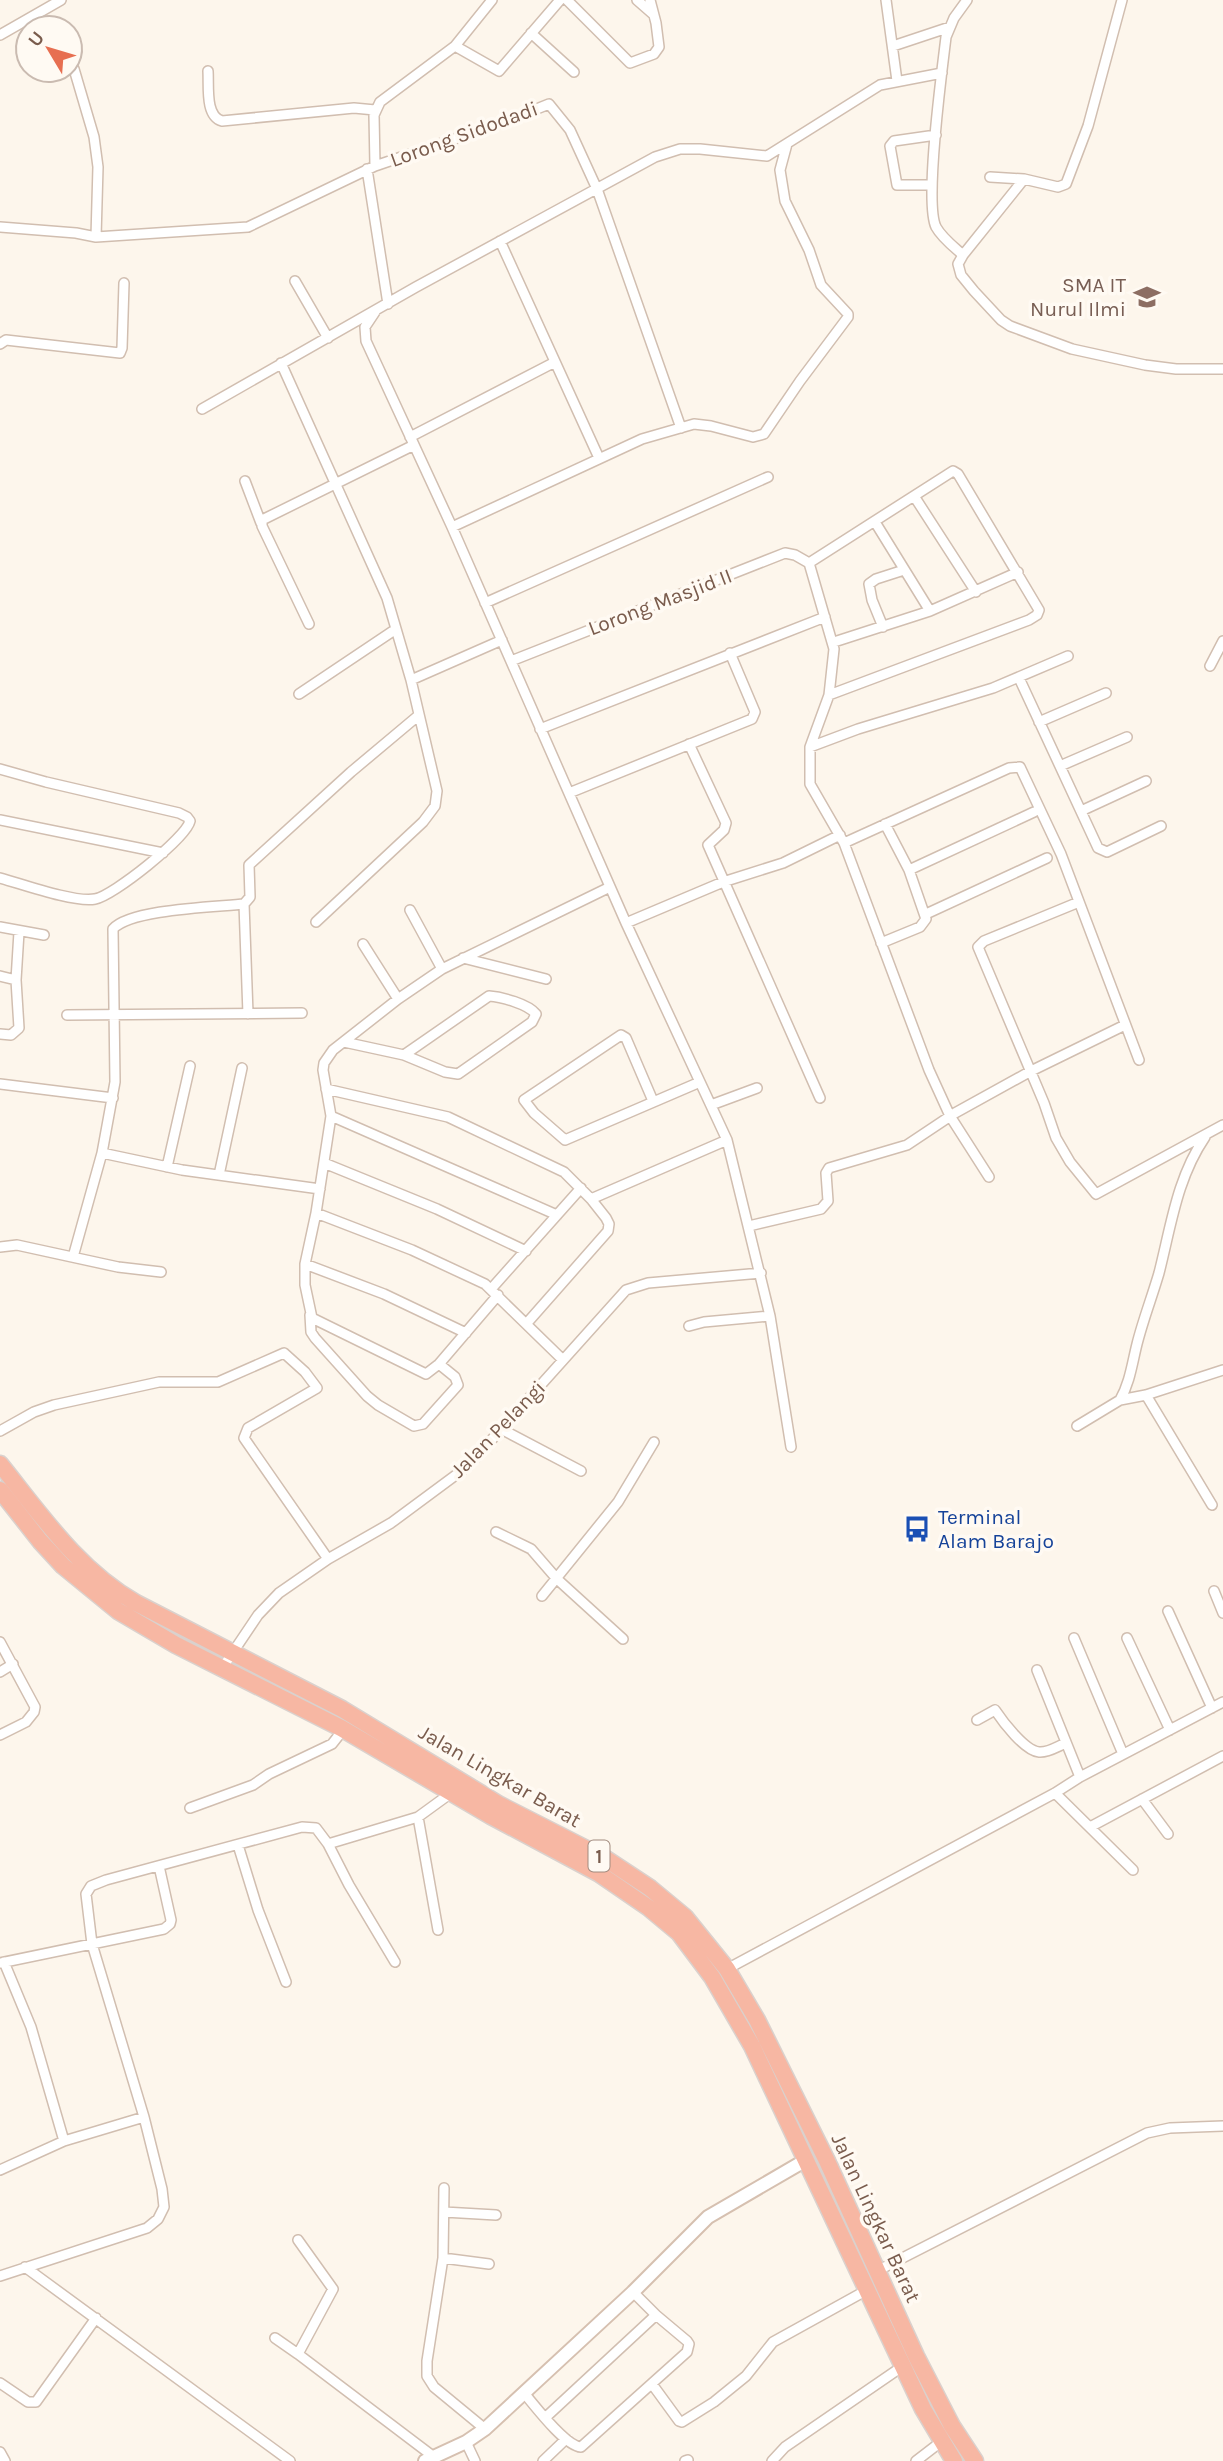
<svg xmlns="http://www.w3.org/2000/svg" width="1223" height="2461" viewBox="0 0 1223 2461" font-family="Karla,sans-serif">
	<rect width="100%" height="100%" fill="#fdf6ec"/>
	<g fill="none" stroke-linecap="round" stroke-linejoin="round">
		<g stroke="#d1beb0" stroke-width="12">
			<path id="street" d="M 567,0 L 630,63 L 654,54 L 659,47 L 656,23 L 650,0
				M 637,0 L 653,14
				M 886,0 L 897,81
				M 967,0 L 954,18 L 946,37 C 942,71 924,202 936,227 C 942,238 954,247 963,255 L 958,264 L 961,275 L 974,291 L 1001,320 L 1010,326 L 1072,349 L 1145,365 L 1176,369 L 1223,369
				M 531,33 L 574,72
				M 0,35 L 61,0
				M 455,46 L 499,71 L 560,0
				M 893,46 L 950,27
				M 70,66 L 74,69 L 94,137 L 98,167 L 96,237
				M 208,71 C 209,87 205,116 222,121 L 354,108 L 375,110
				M 375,166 L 374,115 L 380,102 L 455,46 L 492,0
				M 367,169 L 388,304
				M 990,177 L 1024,179 L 1058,187 L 1066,184 L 1088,126 L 1122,0
				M 932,185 L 897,185 L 890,146 L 894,141 L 936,135
				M 0,227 L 76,233 L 96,237 L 248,227 L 375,166 L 507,121 L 549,104 L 570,130 L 597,189 L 681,428
				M 500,241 L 599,458
				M 963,255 L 1024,179
				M 295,281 L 328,338
				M 375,312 L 365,327 L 366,341 L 452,527 L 626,923 L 727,1140 L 770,1316 L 791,1447
				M 0,344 L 6,340 L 120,353 L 122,348 L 124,283
				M 281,363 L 387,598 L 411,680 L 437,791 L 435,806 L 423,822 L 316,922
				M 202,409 L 416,287 L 655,157 L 680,149 L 700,149 L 767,156 L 880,85 L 942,73
				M 410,437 L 555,362
				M 245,481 L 261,523
				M 914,496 L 976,592
				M 875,522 L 930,611
				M 452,527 L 642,439 L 694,424 L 711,426 L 753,437 L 764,434 L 800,381 L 848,317 L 848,314 L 821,285 L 809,250 L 785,201 L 780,170 L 787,144
				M 809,563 L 834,649 L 829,695 L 810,747 L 810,784 L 844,843 L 929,1070 L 950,1116 L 989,1177
				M 809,563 L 953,471 L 958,474 L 1039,610 L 1037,615 L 1029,620 L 829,695
				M 485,603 L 768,477
				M 309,624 L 262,526 L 262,520 L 414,445
				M 883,627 L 872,600 L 869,584 L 876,579 L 904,570
				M 834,642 L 930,611 L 1018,572
				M 511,661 L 785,553 L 795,555 L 809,563
				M 1210,666 L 1223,641
				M 1019,678 L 1098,848 L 1107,852 L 1161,826
				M 411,680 L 502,640
				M 299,694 L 396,629
				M 1039,722 L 1106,693
				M 540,729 L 825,617
				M 689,744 L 726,823 L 724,830 L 708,845 L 820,1098
				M 810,747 L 858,729 L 993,688 L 1068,656
				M 1060,766 L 1127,737
				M 0,769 L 46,782 L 179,813 L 187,817 L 190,821 C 186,838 113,896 95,899 C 75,903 22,884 0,878
				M 569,793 L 752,719 L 755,712 L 730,653
				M 1081,811 L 1146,781
				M 0,820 L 163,853
				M 844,843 L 1009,768 L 1020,767 L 1061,854 L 1139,1060
				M 909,870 L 1034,812
				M 1079,902 L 984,941 L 978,947 L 1044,1103 L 1056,1138 L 1070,1162 L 1096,1194 L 1223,1125
				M 410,910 L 442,969
				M 926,914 L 1047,858
				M 626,923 L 723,882 L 783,863 L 840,835
				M 0,927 L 44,935
				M 881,943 L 920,927 L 926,919 L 909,870 L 885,824
				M 363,944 L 398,999
				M 463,958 L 546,979
				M 0,976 L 16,980
				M 248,1014 L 244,904 L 250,897 L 249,865 L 351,772 L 419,715
				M 67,1015 L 302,1013
				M 0,1034 L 11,1035 L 19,1028 L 16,980 L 19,932
				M 344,1042 L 404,1055 L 445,1072 L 458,1074 L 532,1022 L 536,1014 C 528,1004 502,997 489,996 L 404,1055
				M 0,1084 L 113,1098
				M 326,1089 L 448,1117 L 564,1172 L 591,1199 L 606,1218 L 609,1224 L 608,1231 L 527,1323
				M 653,1101 L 626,1038 L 621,1035 L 524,1100 L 534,1113 L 565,1140 L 700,1082
				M 711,1105 L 757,1088
				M 331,1116 L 557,1215
				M 102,1153 L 182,1170 L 320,1189
				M 324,1163 L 437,1209 L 526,1251
				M 167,1167 L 190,1066
				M 219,1175 L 242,1068
				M 591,1199 L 727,1140
				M 316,1213 L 412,1250 L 485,1284 L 563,1360
				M 749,1226 L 821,1209 L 828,1201 L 826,1173 L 829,1168 L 907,1145 L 955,1113 L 1031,1071 L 1125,1025
				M 0,1247 L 17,1245 L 118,1267 L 161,1272
				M 73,1257 L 102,1153 L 115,1082 L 113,929 C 130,909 217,907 244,904
				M 305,1264 L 384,1294 L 466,1333
				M 492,1288 L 581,1188
				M 498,1295 L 439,1364 L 426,1374 L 312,1318 L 305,1285 L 305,1264 L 316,1213 L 331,1116 L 323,1070 L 324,1063 L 333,1050 L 398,999 L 442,969 L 610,887
				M 310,1315 L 311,1332 L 315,1338 L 367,1396 L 378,1405 L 414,1426 L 423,1424 L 458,1385 L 455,1377 L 439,1364
				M 689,1326 L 704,1322 L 770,1316
				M 1146,1395 L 1212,1505
				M 1120,1400 C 1130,1382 1132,1364 1137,1344 C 1143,1320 1152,1297 1159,1273 C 1171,1226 1177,1178 1205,1137
				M 1077,1426 L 1120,1400 L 1146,1395 L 1223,1370
				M 503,1430 L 581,1471
				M 0,1431 L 34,1412 L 54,1405 L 159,1382 L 218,1382 L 284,1353 L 305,1372 L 317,1388 L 248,1428 L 244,1438 L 328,1559
				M 496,1532 L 531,1549 L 557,1579 L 623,1639
				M 1214,1591 L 1223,1613
				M 542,1596 L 618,1502 L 654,1442
				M 1168,1611 L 1212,1708
				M 1074,1638 L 1123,1754
				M 1127,1638 L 1170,1730
				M 0,1642 L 35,1707 L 34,1712 L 26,1722 L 0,1735
				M 223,1667 L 258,1615 L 279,1593 L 328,1559 L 391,1523 L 468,1466 L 626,1290 L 648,1283 L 761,1273
				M 1037,1670 L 1080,1777
				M 0,1672 L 13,1664
				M 977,1720 L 995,1710 C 1003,1722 1025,1751 1039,1752 C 1048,1753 1058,1746 1066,1743
				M 1055,1793 L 1133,1870
				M 1142,1799 L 1168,1834
				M 190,1808 L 253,1785 L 269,1774 L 332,1744 L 343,1730
				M 418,1817 L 438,1930
				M 1090,1827 L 1223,1756
				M 328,1844 L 349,1885 L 395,1962
				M 238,1845 L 258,1910 L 286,1982
				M 4,1962 L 31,2027 L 64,2141
				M 0,1963 L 164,1929 L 170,1924 L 171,1920 L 159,1866
				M 727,1969 L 1055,1793 L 1080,1777 L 1223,1702
				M 0,2170 L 64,2141 L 144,2117
				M 444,2188 L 443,2258 L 427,2361 L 427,2376 L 434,2387 L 485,2429
				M 444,2212 L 496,2215
				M 298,2240 L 333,2289 L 298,2354
				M 443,2258 L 489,2264
				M 25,2267 L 290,2461
				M 877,2271 L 1147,2133 L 1170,2128 L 1223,2126
				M 0,2276 L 147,2228 L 158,2219 L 164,2207 L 162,2189 L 144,2117 L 92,1944 L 86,1894 L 91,1886 L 106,1880 L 302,1827 L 316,1828 L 328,1844 L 418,1817 L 451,1793
				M 275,2338 L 298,2354 L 434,2457
				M 0,2383 L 28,2402 L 36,2402 L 96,2318
				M 652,2384 L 679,2421 L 682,2422 L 714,2402 L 746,2376 L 773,2342 L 867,2290
				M 524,2393 C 535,2406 565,2446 581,2447 L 687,2352 L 689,2344 L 687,2341 L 656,2315 L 633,2292
				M 546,2417 L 656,2315
				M 466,2442 L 475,2461
				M 0,2452 L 5,2461
				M 543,2461 L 566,2439
				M 685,2461 L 688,2460
				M 772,2461 L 785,2447 L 903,2366
				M 916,2461 L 942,2441"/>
		</g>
		<g stroke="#d6c0b0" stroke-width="16">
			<path id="secondary" d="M 425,2461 L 466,2442 L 485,2429 L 633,2292 L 708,2217 L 806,2160"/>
		</g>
		<g stroke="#dad1cd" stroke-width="19">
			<path id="highway" d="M 0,1464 C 41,1515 78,1570 136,1603 L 342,1709 L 500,1805 L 606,1859 L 650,1888 L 685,1917 L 727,1969 L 757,2020 L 827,2161 L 916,2356 L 952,2426 L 975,2461
				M 0,1490 L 40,1541 L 63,1566 L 118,1611 L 176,1645 L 341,1728 L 491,1816 L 598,1873 L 649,1908 L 679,1933 L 712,1977 L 752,2046 L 923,2409 L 954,2461"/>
		</g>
		<use href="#street" stroke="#fff" stroke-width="9"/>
		<use href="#secondary" stroke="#fff" stroke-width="12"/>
		<use href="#highway" stroke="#f7b7a3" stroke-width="16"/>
	</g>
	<defs>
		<g id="school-bare" transform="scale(2.1)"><path d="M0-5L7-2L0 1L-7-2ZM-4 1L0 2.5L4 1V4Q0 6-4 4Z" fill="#8d6e63" stroke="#fffaf3" stroke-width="2.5" paint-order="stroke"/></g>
		<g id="bus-bare" transform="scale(2.1)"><path d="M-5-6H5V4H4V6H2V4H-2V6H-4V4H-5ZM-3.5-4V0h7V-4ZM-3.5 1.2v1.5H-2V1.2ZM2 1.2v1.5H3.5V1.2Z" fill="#1a4fb4" stroke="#fffaf3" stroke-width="2.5" paint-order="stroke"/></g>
	</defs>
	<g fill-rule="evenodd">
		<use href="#school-bare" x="1147" y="297"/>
		<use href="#bus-bare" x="917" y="1529"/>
	</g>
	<g text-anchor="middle" stroke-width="7" stroke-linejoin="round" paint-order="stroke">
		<rect fill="#fffaf3" stroke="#a28b7f" stroke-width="2" x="588.5" y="1840.5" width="21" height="31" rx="5"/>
		<g font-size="19" font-weight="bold" fill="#7a5c4d">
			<text x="599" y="1863">1</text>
		</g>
		<g font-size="21" fill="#7a5c4d" stroke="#fffaf3">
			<text transform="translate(464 134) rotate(-20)" y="7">Lorong Sidodadi</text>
			<text transform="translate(660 602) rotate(-21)" y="7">Lorong Masjid II</text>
			<text transform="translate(498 1429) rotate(-46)" y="7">Jalan Pelangi</text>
			<text transform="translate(500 1776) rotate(30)" y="7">Jalan Lingkar Barat</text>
			<text transform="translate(876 2218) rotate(65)" y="7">Jalan Lingkar Barat</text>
		</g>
		<g font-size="21" fill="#785e54" stroke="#fffaf3" text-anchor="end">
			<text x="1126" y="292">SMA IT<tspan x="1126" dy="24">Nurul Ilmi</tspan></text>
		</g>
		<g font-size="21" fill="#164399" stroke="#fffaf3" text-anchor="start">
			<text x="938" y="1524">Terminal<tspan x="938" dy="24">Alam Barajo</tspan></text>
		</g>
	</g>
	<g transform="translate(49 49) rotate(308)"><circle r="33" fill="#fffaf3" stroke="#cabbb1" stroke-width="2"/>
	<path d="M0-5L12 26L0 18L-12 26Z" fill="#e76f51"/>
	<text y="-10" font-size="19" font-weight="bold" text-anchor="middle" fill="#7a5c4d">U</text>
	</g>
</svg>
